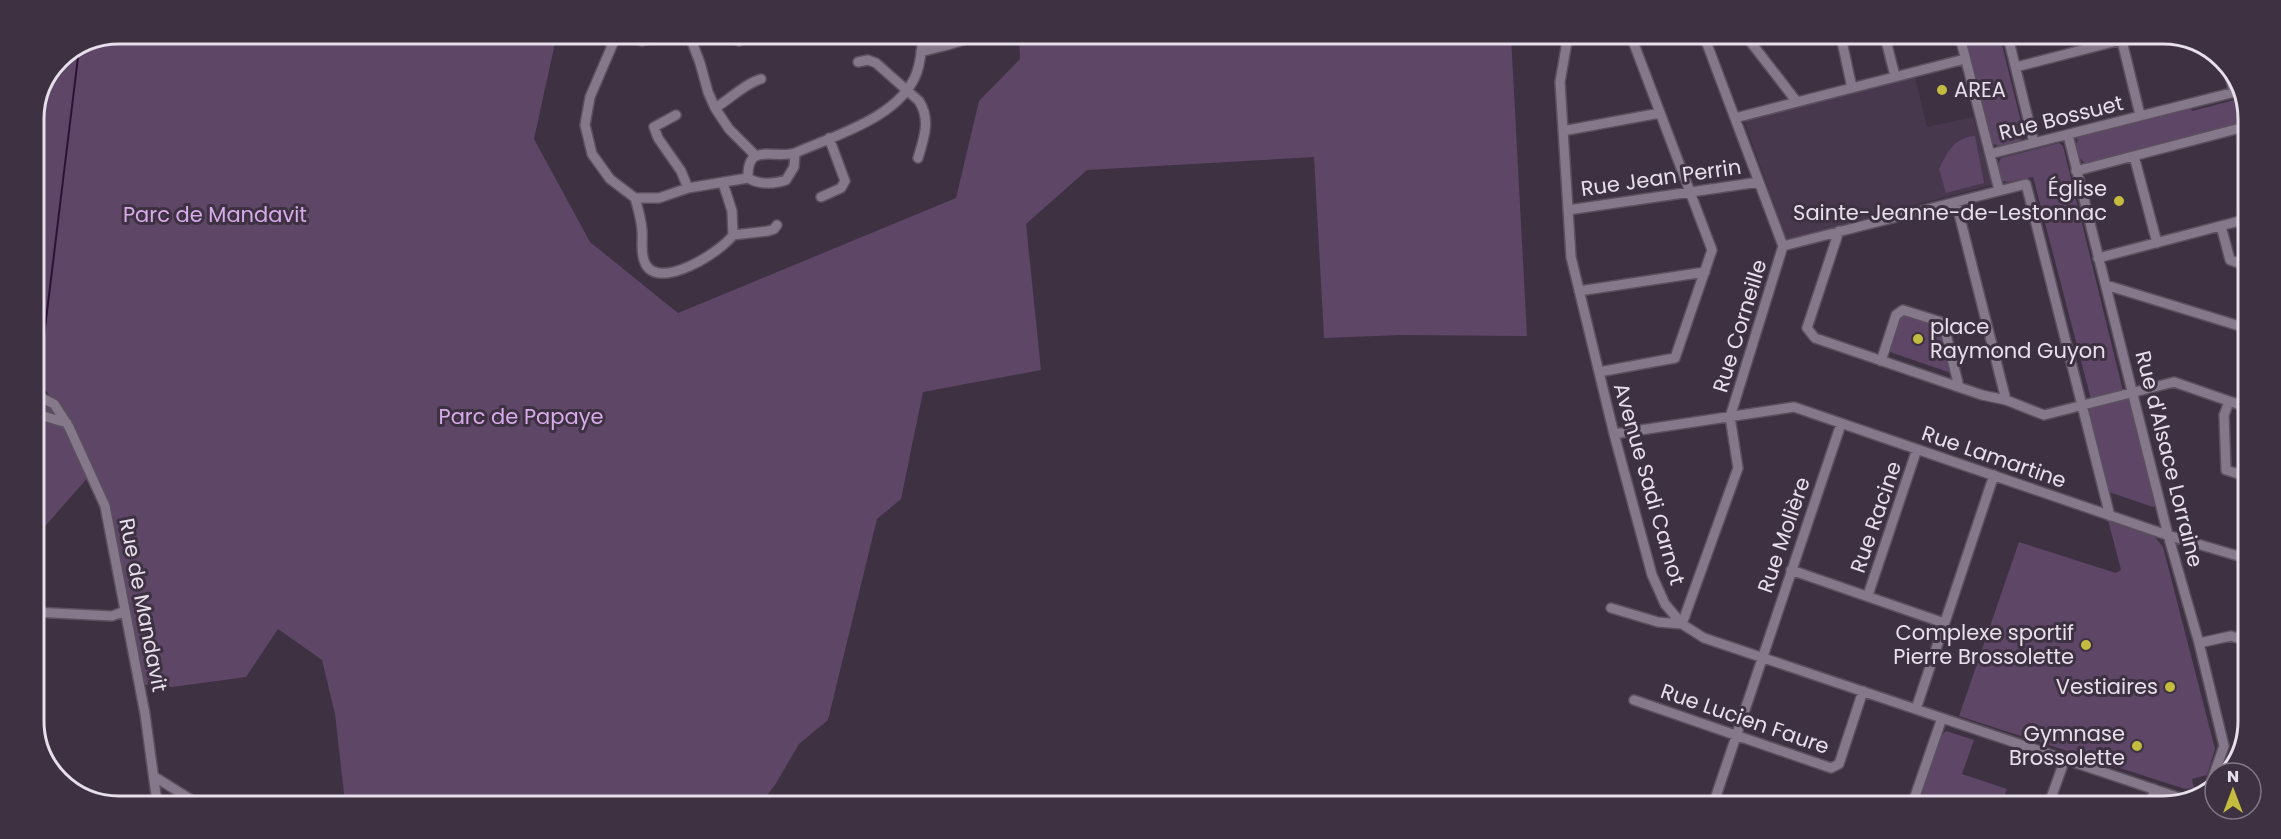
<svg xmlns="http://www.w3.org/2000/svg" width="2281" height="839" viewBox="0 0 2281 839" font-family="Poppins,sans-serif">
	<rect width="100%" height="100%" fill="#3d3142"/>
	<path fill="#48384e" d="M 1915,77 L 1927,127 L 1973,117 L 1992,185 L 1899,209 L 1787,241 L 1744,120 Z"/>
	<path fill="#5e4667" d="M 119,33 L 557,34 L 534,139 L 590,242 L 678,313 L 956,198 L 979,101 L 1020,59 L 1019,35 L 1511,36 L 1527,336 L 1401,335 L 1324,338 L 1314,157 L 1087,170 L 1026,224 L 1041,370 L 923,392 L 901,499 L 877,519 L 828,720 L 799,744 L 775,785 L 761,803 L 345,802 L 335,714 L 322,660 L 278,629 L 246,677 L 172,687 L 139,684 L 111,528 L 90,475 L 33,540 L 33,401 L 54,403 L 33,370 L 33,113 L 58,58 Z
		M 1966,37 L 2000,37 L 2024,134 L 2020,141 L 1999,146 L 1993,144 Z
		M 2242,98 L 2248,113 L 2248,123 L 2086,164 L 2079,158 L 2076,144 L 2078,140 L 2076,139 L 2081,135 L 2190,107 L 2192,111 Z
		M 1975,136 L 1984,183 L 1946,193 L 1939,169 C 1948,151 1954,138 1975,136 Z
		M 2059,143 L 2063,146 L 2123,391 L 2091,399 L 2033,177 L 2008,182 L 2002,181 L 1998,164 L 2001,158 Z
		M 1900,313 L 1939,324 L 1954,374 L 1887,351 Z
		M 2125,398 L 2129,400 L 2157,504 L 2153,507 L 2109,492 L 2088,411 L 2092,405 Z
		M 2108,520 L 2155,537 L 2163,547 L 2215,749 L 2207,775 L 2192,779 L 2194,788 L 2185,789 L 1959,716 L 2019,542 L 2116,573 L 2121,570 Z
		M 1946,731 L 1974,740 L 1962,774 L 2007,789 L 2001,806 L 1918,805 L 1942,735 Z"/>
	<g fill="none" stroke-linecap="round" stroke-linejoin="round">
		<path stroke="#2c1336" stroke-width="2" d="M 38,364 L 41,361 L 79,49"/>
		<g stroke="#5b505e" stroke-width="12">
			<path id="street" d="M 617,34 L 590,97 L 585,125 L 592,154 L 610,179 L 635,198 L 659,198 L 688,188 L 748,178
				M 689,34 L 700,63 L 708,92 L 715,108 L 729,129 L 755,155
				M 737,34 L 739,41
				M 617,35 L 642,41 L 671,34
				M 1568,36 L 1560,82 L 1571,257 L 1614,434 L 1652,575 L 1665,604 L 1682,624 L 1704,638 L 2183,799
				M 1704,36 L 1783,246
				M 1746,36 L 1797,102
				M 1841,37 L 1852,88
				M 1885,37 L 1895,76
				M 1960,37 L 1999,190
				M 2008,37 L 2034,143
				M 2121,37 L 2140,115
				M 921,52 C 936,47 963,43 974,35
				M 858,62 L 868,60 L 876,63 L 919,101 C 931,120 924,138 918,158
				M 2227,64 L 2234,92
				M 2016,67 L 2121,40
				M 715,108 C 730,99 746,83 761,79
				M 676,115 L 654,127 L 658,138 L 681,171 L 688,188
				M 1735,118 L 1965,59
				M 1563,129 L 1568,130 L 1660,113
				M 2068,135 L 2168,535 L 2199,643 L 2224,746 L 2208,791
				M 795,153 C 836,135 901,117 917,72 C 921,60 922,47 923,35
				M 795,153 L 794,167 L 786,180 C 775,184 759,185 748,178 C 747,142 771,159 795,153 Z
				M 1990,154 L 2239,91
				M 2134,156 L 2157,243
				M 2076,171 L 2248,126
				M 821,197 L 841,188 L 845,181 L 829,138
				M 635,198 C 638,208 641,219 642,230 C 643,241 640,253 645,263 C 658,292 721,252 733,235 L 732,211 L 723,183
				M 1956,202 L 2006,400
				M 1568,210 L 1759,182
				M 2221,226 L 2230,260 L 2247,266
				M 1839,231 L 1807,328 L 1815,338 L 1982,395 L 2006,400 L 2044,415 L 2174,382 L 2246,407
				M 733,235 L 768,231 L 774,229 L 777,225
				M 1783,246 L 2026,184 L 2110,516
				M 2098,258 L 2247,219
				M 2106,285 L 2246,328
				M 1579,291 L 1705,272
				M 1881,361 L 1896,315 L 1903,310 L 1941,322 L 1944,326 L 1959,387
				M 1599,372 L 1675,358 L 1712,250 L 1631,36
				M 33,398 L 44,399 L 54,404 L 69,427 L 105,506 L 145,714 L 157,802
				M 2229,402 L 2224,415 L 2226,470 L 2245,476
				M 33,413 L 67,423
				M 1614,434 L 1794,407 L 2164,534 L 2245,558
				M 1791,570 L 1944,623
				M 1868,595 L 1917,449
				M 1611,608 L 1658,622 L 1682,624 L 1738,468 L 1730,417 L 1783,246
				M 33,612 L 112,616 L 125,611
				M 2199,643 L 2231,636 L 2244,640
				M 1634,700 L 1831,768 L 1839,764 L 1863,691
				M 1916,709 L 1994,475
				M 155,777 L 195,802
				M 1713,805 L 1841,424
				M 1912,805 L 1942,718
				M 2046,806 L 2051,798 L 2065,759
				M 2151,806 L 2154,789"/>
		</g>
		<use href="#street" stroke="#86788b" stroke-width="9"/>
	</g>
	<g fill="#c4bc3e" stroke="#3d3142" stroke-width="2">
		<circle cx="1942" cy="90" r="6"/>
		<circle cx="2119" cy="201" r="6"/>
		<circle cx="1918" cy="339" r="6"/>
		<circle cx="2086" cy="645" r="6"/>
		<circle cx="2170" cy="687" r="6"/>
		<circle cx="2137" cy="746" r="6"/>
	</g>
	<g text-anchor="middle" stroke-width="6" stroke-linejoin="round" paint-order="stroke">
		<g font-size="21" fill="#e7dfea" stroke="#3d3142" text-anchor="end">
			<text x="1954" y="97" text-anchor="start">AREA</text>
			<text x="2107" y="196">Église<tspan x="2107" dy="24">Sainte-Jeanne-de-Lestonnac</tspan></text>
			<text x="1930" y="334" text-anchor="start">place<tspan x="1930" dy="24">Raymond Guyon</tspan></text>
			<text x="2074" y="640">Complexe sportif<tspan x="2074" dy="24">Pierre Brossolette</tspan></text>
			<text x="2158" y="694">Vestiaires</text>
			<text x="2125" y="741">Gymnase<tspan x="2125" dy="24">Brossolette</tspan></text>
		</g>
		<g font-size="21" fill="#e7dfea" stroke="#3d3142">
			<text transform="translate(2061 118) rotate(-14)" y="7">Rue Bossuet</text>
			<text transform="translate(1661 178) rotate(-8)" y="7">Rue Jean Perrin</text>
			<text transform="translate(1740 326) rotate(-73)" y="7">Rue Corneille</text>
			<text transform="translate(1994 457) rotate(19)" y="7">Rue Lamartine</text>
			<text transform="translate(2169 459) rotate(76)" y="7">Rue d'Alsace Lorraine</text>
			<text transform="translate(1649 484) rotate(74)" y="7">Avenue Sadi Carnot</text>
			<text transform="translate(1876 517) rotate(-71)" y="7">Rue Racine</text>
			<text transform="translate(1784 535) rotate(-71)" y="7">Rue Molière</text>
			<text transform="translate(143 605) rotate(79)" y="7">Rue de Mandavit</text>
			<text transform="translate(1745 719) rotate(19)" y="7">Rue Lucien Faure</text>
		</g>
		<g font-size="21" fill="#d8aaea" stroke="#3d3142">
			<text x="215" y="222">Parc de Mandavit</text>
			<text x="521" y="424">Parc de Papaye</text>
		</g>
	</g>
	<path d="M0 0H2281V839H0ZM119 44H2163A75 75 0 0 1 2238 119V721A75 75 0 0 1 2163 796H119A75 75 0 0 1 44 721V119A75 75 0 0 1 119 44Z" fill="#3d3142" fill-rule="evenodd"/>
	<path fill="none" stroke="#e7dfea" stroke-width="3" d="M119 44H2163A75 75 0 0 1 2238 119V721A75 75 0 0 1 2163 796H119A75 75 0 0 1 44 721V119A75 75 0 0 1 119 44Z"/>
	<g transform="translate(2233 791)"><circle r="28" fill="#3d3142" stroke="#817785" stroke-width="1.5"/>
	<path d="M0-4.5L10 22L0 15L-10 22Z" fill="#c4bc3e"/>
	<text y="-9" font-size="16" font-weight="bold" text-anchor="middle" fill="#e7dfea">N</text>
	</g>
</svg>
